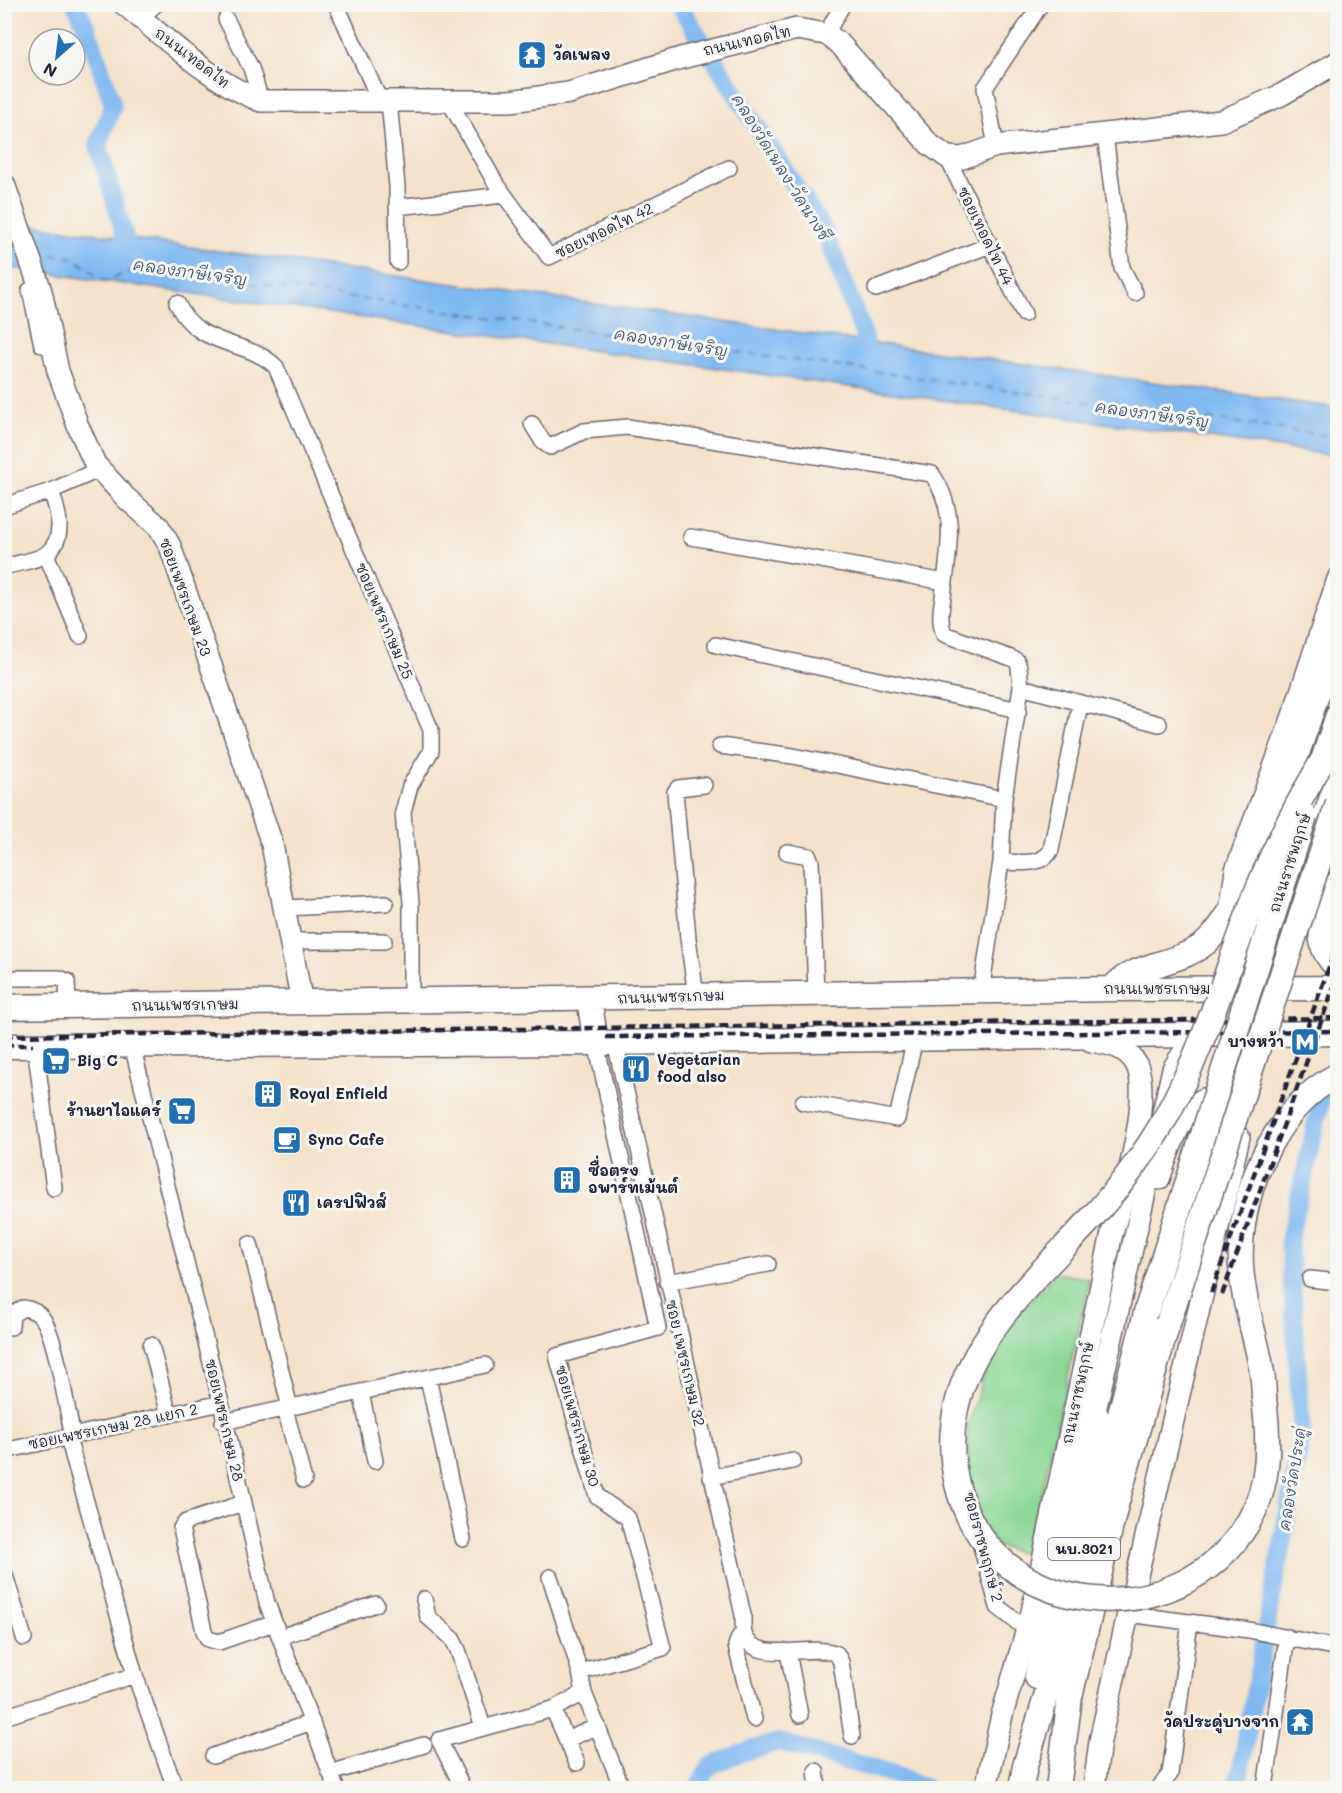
<svg xmlns="http://www.w3.org/2000/svg" width="1342" height="1793" viewBox="0 0 1342 1793" font-family="Mali,'Playpen Sans Thai',sans-serif">
	<rect width="100%" height="100%" fill="#f6f6f2"/>
	<filter id="ink" filterUnits="userSpaceOnUse"><feTurbulence type="fractalNoise" baseFrequency=".0167" numOctaves="2"/><feDisplacementMap in="SourceGraphic" scale="12" xChannelSelector="R" yChannelSelector="G"/><feConvolveMatrix kernelMatrix="1 2 1 2 8 2 1 2 1" color-interpolation-filters="sRGB"/></filter>
	<filter id="wash" filterUnits="userSpaceOnUse"><feTurbulence type="fractalNoise" baseFrequency=".008" numOctaves="4" result="noise"/><feDisplacementMap in="SourceGraphic" scale="24" xChannelSelector="R" yChannelSelector="G"/><feGaussianBlur stdDeviation="1.35" result="paint"/><feColorMatrix in="noise" values="0 0 0 0 0 0 0 0 0 0 0 0 0 0 0 0 0 1.4 0 .05"/><feComposite in="paint" operator="in"/></filter>
	<g filter="url(#wash)">
		<rect width="100%" height="100%" fill="#f4e2ca"/>
		<path fill="#8cd895" stroke="#577d68" stroke-width="1.5" d="M 1056,1273 L 1090,1279 L 1028,1555 L 969,1538 L 968,1425 L 995,1340 Z"/>
		<path fill="#80b9f1" stroke="#516e96" stroke-width="1.5" d="M 5,221 L 1337,408 L 1337,456 L 5,267 Z"/>
		<g fill="none" stroke-linecap="round" stroke-linejoin="round">
			<path stroke="#80b9f1" stroke-width="18" d="M 75,4 L 88,30 L 113,105 L 98,145 L 132,261
				M 678,4 L 825,232 L 865,338 L 863,366
				M 697,1788 L 710,1766 L 740,1753 L 779,1742 L 895,1775 L 926,1788
				M 1237,1788 L 1302,1434 L 1289,1241 L 1322,1097"/>
			<path stroke="#43577b" stroke-width="1.5" stroke-dasharray="8 6" stroke-linecap="butt" d="M 4,248 L 15,250
				M 38,253 L 74,258 L 104,281 L 142,268 L 1338,437"/>
		</g>
	</g>
	<g filter="url(#ink)">
		<g fill="none" stroke-linecap="round" stroke-linejoin="round">
			<g stroke="#6c656d" stroke-width="18">
				<path id="street" d="M 336,4 L 380,101
					M 140,18 L 156,4
					M 226,19 L 251,68 L 261,101
					M 826,34 L 843,4
					M 389,101 L 397,186 L 398,262
					M 449,101 L 495,182 L 549,257 L 729,168
					M 1105,135 L 1122,268 L 1135,293
					M 996,146 L 985,88 L 1041,4
					M 947,157 L 1024,314
					M 397,207 L 504,195
					M 876,289 L 990,245
					M 30,290 L 42,345
					M 177,303 C 197,349 249,339 276,367 L 431,730 L 431,751 L 410,786 L 403,812 L 411,903 L 411,1001
					M 532,424 L 543,442 L 550,447 L 584,431 L 627,427 L 932,474 C 959,513 948,552 943,597 C 941,609 939,622 944,634 L 1011,658 L 1017,661 L 1019,667 L 1021,687 L 1004,799 L 1001,862 L 981,992
					M 4,506 L 51,491 L 98,470
					M 691,537 L 945,582
					M 46,554 L 80,636
					M 4,567 C 16,563 37,561 46,554 C 67,538 58,511 51,491
					M 716,645 L 1019,710
					M 1021,687 L 1159,724
					M 720,746 L 793,756 L 1004,799
					M 787,852 L 809,856 L 811,862 L 816,993
					M 1001,862 C 1018,862 1042,867 1051,850 L 1080,704
					M 286,908 L 386,903
					M 290,941 L 384,941
					M 4,978 L 59,978 L 67,981 L 68,1006
					M 696,996 L 688,938 L 675,792 L 678,788 L 704,785
					M 615,1042 L 743,1615 C 743,1621 743,1629 744,1634 C 754,1666 814,1642 837,1654 L 841,1662 L 852,1736
					M 132,1045 L 221,1403 L 267,1603 L 336,1788
					M 35,1046 L 54,1188
					M 803,1102 L 897,1119 L 915,1038
					M 250,1244 L 290,1408
					M 1310,1279 L 1338,1282
					M 667,1282 L 768,1264
					M 11,1327 L 12,1315 L 23,1308 C 31,1309 38,1312 43,1319 C 56,1338 67,1410 73,1437
					M 151,1345 L 169,1415
					M 428,1378 L 463,1539
					M 361,1392 L 375,1461
					M 285,1409 L 304,1480
					M 223,1422 L 485,1365
					M 68,1438 L 135,1675 L 175,1788
					M 4,1451 L 221,1403
					M 711,1477 L 793,1461
					M 243,1503 L 186,1522 L 181,1528 L 204,1631 L 208,1639 L 219,1642 L 274,1623
					M 979,1539 L 998,1607 L 1027,1630
					M 4,1572 L 24,1638
					M 550,1577 L 580,1672
					M 424,1599 L 428,1617 L 452,1638 L 458,1650 L 483,1727
					M 1128,1614 L 1249,1630 L 1338,1648
					M 744,1635 L 739,1637 L 736,1646 L 754,1719
					M 280,1637 L 376,1604
					M 788,1652 L 800,1715
					M 584,1693 L 622,1788
					M 553,1709 L 577,1763
					M 4,1717 L 135,1675
					M 566,1740 L 598,1726
					M 213,1756 L 312,1722
					M 816,1771 L 818,1788
					M 330,1773 L 424,1745
					M 463,1788 L 439,1740 L 553,1709 L 584,1693 L 580,1672 L 663,1648 L 628,1518 L 597,1496 L 557,1356 L 658,1328 L 596,1043
					M 1159,1788 L 1170,1774 L 1190,1622
					M 1265,1788 L 1287,1637"/>
			</g>
			<g stroke="#6c656d" stroke-width="24">
				<path id="secondary" d="M 124,4 C 168,40 208,80 261,101 L 510,101 L 569,93 L 681,58 L 797,29 L 826,34 L 839,43 L 929,144 L 947,157 L 962,158 L 996,146 L 1221,121 L 1281,95 L 1338,62
					M 4,184 L 41,291 L 58,371 L 78,426 L 95,464 L 126,498 L 159,527 L 170,546 L 272,844 L 302,1003
					M 1322,821 L 1338,776
					M 1231,905 L 1236,870 L 1293,716 L 1338,579
					M 1159,1179 C 1167,1157 1184,1094 1214,1098 C 1220,1098 1223,1098 1227,1102
					M 1091,1429 L 1173,1069 C 1193,1034 1217,1012 1256,999
					M 986,1788 L 1002,1715 L 1032,1612 L 1112,1233 C 1123,1198 1154,1092 1135,1062 C 1125,1046 1108,1044 1091,1041
					M 1094,1788 L 1100,1741 L 1128,1614 L 1239,1137"/>
			</g>
			<g stroke="#6c656d" stroke-width="27">
				<path id="primary" d="M 1323,760 L 1338,715
					M 1338,883 C 1326,916 1308,940 1338,968
					M 1114,987 C 1132,963 1185,965 1210,939 C 1235,912 1249,876 1263,843 C 1292,774 1314,703 1338,632
					M 589,999 L 596,1043
					M 4,1007 L 1112,989 L 1338,988
					M 4,1046 L 596,1043 L 1338,1033
					M 1264,1398 C 1264,1354 1243,1310 1241,1266 C 1237,1196 1273,1108 1338,1075
					M 1037,1677 L 1096,1415
					M 1021,1788 L 1025,1766 L 1056,1664 L 1147,1309
					M 1058,1788 L 1070,1697 L 1116,1505 L 1168,1323"/>
			</g>
			<use href="#street" stroke="#fff" stroke-width="15"/>
			<use href="#secondary" stroke="#fff" stroke-width="21"/>
			<use href="#primary" stroke="#fff" stroke-width="24"/>
			<path stroke="#22223b" stroke-width="4.5" stroke-dasharray="9 4.5" stroke-linecap="butt" d="M 4,1036 L 1338,1018
				M 606,1037 L 1338,1031
				M 4,1045 L 33,1045
				M 1211,1293 L 1338,942
				M 1222,1295 L 1338,975"/>
			<g stroke="#6c656d" stroke-width="27" stroke-linecap="butt">
				<path id="primary-bridge" d="M 1147,1309 L 1305,816
					M 1168,1323 L 1338,803
					M 1264,1398 C 1269,1440 1271,1483 1249,1521 C 1179,1640 990,1621 957,1484 C 930,1370 1020,1296 1088,1222 C 1117,1190 1147,1152 1167,1115 C 1206,1044 1228,965 1257,891 C 1275,846 1298,802 1323,760"/>
			</g>
			<use href="#primary-bridge" stroke="#fff" stroke-width="24"/>
		</g>
	</g>
	<defs>
		<g id="temple-square" transform="scale(1.5)"><rect x="-9" y="-9" width="18" height="18" rx="4" fill="#1f6fb2" stroke="#f6f6f2"/><path d="M0-6L5-2H3V0L6.5 2.5H4V6H1.5V3h-3V6H-4V2.5H-6.5L-3 0V-2H-5Z" fill="#fff"/></g>
		<g id="metro-square" transform="scale(1.5)"><rect x="-9" y="-9" width="18" height="18" rx="4" fill="#1f6fb2" stroke="#f6f6f2"/><path d="M-5.5 5V-5H-3L0 0L3-5H5.5V5H3V-.5L0 4L-3-.5V5Z" fill="#fff"/></g>
		<g id="supermarket-square" transform="scale(1.5)"><rect x="-9" y="-9" width="18" height="18" rx="4" fill="#1f6fb2" stroke="#f6f6f2"/><path d="M-6-5.5h2.5l.6 2H6L4.5 2H-2.5L-4.4-4H-6ZM-1.5 3.2a1.3 1.3 0 1 0 .1 0ZM3 3.2a1.3 1.3 0 1 0 .1 0Z" fill="#fff"/></g>
		<g id="restaurant-square" transform="scale(1.5)"><rect x="-9" y="-9" width="18" height="18" rx="4" fill="#1f6fb2" stroke="#f6f6f2"/><path d="M-5-6h1v4h1v-4h1v4h1v-4h1v5L-1.5 .5V6h-2V.5L-5-1ZM5-6V6H3V1.5H1.5Q1.5-4 5-6Z" fill="#fff"/></g>
		<g id="building-square" transform="scale(1.5)"><rect x="-9" y="-9" width="18" height="18" rx="4" fill="#1f6fb2" stroke="#f6f6f2"/><path d="M-4-6H4V6H1V3H-1V6H-4ZM-2.5-4.3h1.7v1.8h-1.7ZM.8-4.3h1.7v1.8H.8ZM-2.5-1h1.7V.8h-1.7ZM.8-1h1.7V.8H.8Z" fill="#fff"/></g>
		<g id="cafe-square" transform="scale(1.5)"><rect x="-9" y="-9" width="18" height="18" rx="4" fill="#1f6fb2" stroke="#f6f6f2"/><path d="M-5.5-4.5H6V0H3Q3 3.5 0 3.5H-2.5Q-5.5 3.5-5.5 0ZM3-3.2v2h1.7v-2ZM-6 4.5H4V6H-6Z" fill="#fff"/></g>
	</defs>
	<g fill-rule="evenodd">
		<use href="#temple-square" x="532" y="55"/>
		<use href="#metro-square" x="1305" y="1042"/>
		<use href="#supermarket-square" x="56" y="1061"/>
		<use href="#restaurant-square" x="636" y="1069"/>
		<use href="#building-square" x="268" y="1094"/>
		<use href="#supermarket-square" x="182" y="1111"/>
		<use href="#cafe-square" x="287" y="1140"/>
		<use href="#building-square" x="567" y="1180"/>
		<use href="#restaurant-square" x="296" y="1203"/>
		<use href="#temple-square" x="1300" y="1722"/>
	</g>
	<g text-anchor="middle" stroke-width="6" stroke-linejoin="round" paint-order="stroke">
		<rect fill="#f6f6f2" stroke="#626272" stroke-width="1.5" x="1048" y="1538" width="72" height="22" rx="4.5"/>
		<g font-size="14" font-weight="bold" fill="#22223b">
			<text x="1084" y="1554">นบ.3021</text>
		</g>
		<g font-size="15" fill="#22223b" stroke="#f6f6f2">
			<text transform="translate(747 41) rotate(-13)" y="5">ถนนเทอดไท</text>
			<text transform="translate(192 58) rotate(37)" y="5">ถนนเทอดไท</text>
			<text transform="translate(604 231) rotate(-26)" y="5">ซอยเทอดไท 42</text>
			<text transform="translate(985 236) rotate(64)" y="5">ซอยเทอดไท 44</text>
			<text transform="translate(185 597) rotate(70)" y="5">ซอยเพชรเกษม 23</text>
			<text transform="translate(384 621) rotate(67)" y="5">ซอยเพชรเกษม 25</text>
			<text transform="translate(1290 863) rotate(-72)" y="5">ถนนราชพฤกษ์</text>
			<text x="1157" y="994">ถนนเพชรเกษม</text>
			<text transform="translate(671 997) rotate(-2)" y="5">ถนนเพชรเกษม</text>
			<text transform="translate(185 1005) rotate(-1)" y="5">ถนนเพชรเกษม</text>
			<text transform="translate(685 1363) rotate(77)" y="5">ซอย เพชรเกษม 32</text>
			<text transform="translate(1078 1393) rotate(-78)" y="5">ถนนราชพฤกษ์</text>
			<text transform="translate(224 1420) rotate(77)" y="5">ซอยเพชรเกษม 28</text>
			<text transform="translate(577 1426) rotate(74)" y="5">ซอยเพชรเกษม 30</text>
			<text transform="translate(113 1427) rotate(-12)" y="5">ซอยเพชรเกษม 28 แยก 2</text>
			<text transform="translate(983 1547) rotate(75)" y="5">ซอยราชพฤกษ์ 2</text>
		</g>
		<g font-size="15" font-weight="bold" fill="#22223b" stroke="#f6f6f2" text-anchor="start">
			<text x="553" y="60">วัดเพลง</text>
			<text x="1284" y="1047" text-anchor="end">บางหว้า</text>
			<text x="657" y="1065">Vegetarian<tspan x="657" dy="17">food also</tspan></text>
			<text x="77" y="1066">Big C</text>
			<text x="289" y="1099">Royal Enfield</text>
			<text x="161" y="1116" text-anchor="end">ร้านยาไอแคร์</text>
			<text x="308" y="1145">Sync Cafe</text>
			<text x="588" y="1176">ซื่อตรง<tspan x="588" dy="17">อพาร์ทเม้นต์</tspan></text>
			<text x="317" y="1208">เครปฟิวส์</text>
			<text x="1279" y="1727" text-anchor="end">วัดประดู่บางจาก</text>
		</g>
		<g font-size="16" font-style="italic" fill="#43577b" stroke="#f6f6f2">
			<text transform="translate(781 167) rotate(58)" y="6">คลองวัดเพลง-วัดนางชี</text>
			<text transform="translate(190 272) rotate(8)" y="6">คลองภาษีเจริญ</text>
			<text transform="translate(671 342) rotate(9)" y="6">คลองภาษีเจริญ</text>
			<text transform="translate(1152 414) rotate(8)" y="6">คลองภาษีเจริญ</text>
			<text transform="translate(1292 1479) rotate(-81)" y="6">คลองวัดประดู่</text>
		</g>
	</g>
	<rect width="1342" height="1793" fill="none" stroke="#f6f6f2" stroke-width="24"/>
	<g transform="translate(57 57) rotate(208)"><circle r="28" fill="#f6f6f2" stroke="#a1a1a9" stroke-width="1.5"/>
	<path d="M0-4.5L10 22L0 15L-10 22Z" fill="#1f6fb2"/>
	<text y="-9" font-size="16" font-weight="bold" text-anchor="middle" fill="#22223b">N</text>
	</g>
</svg>
